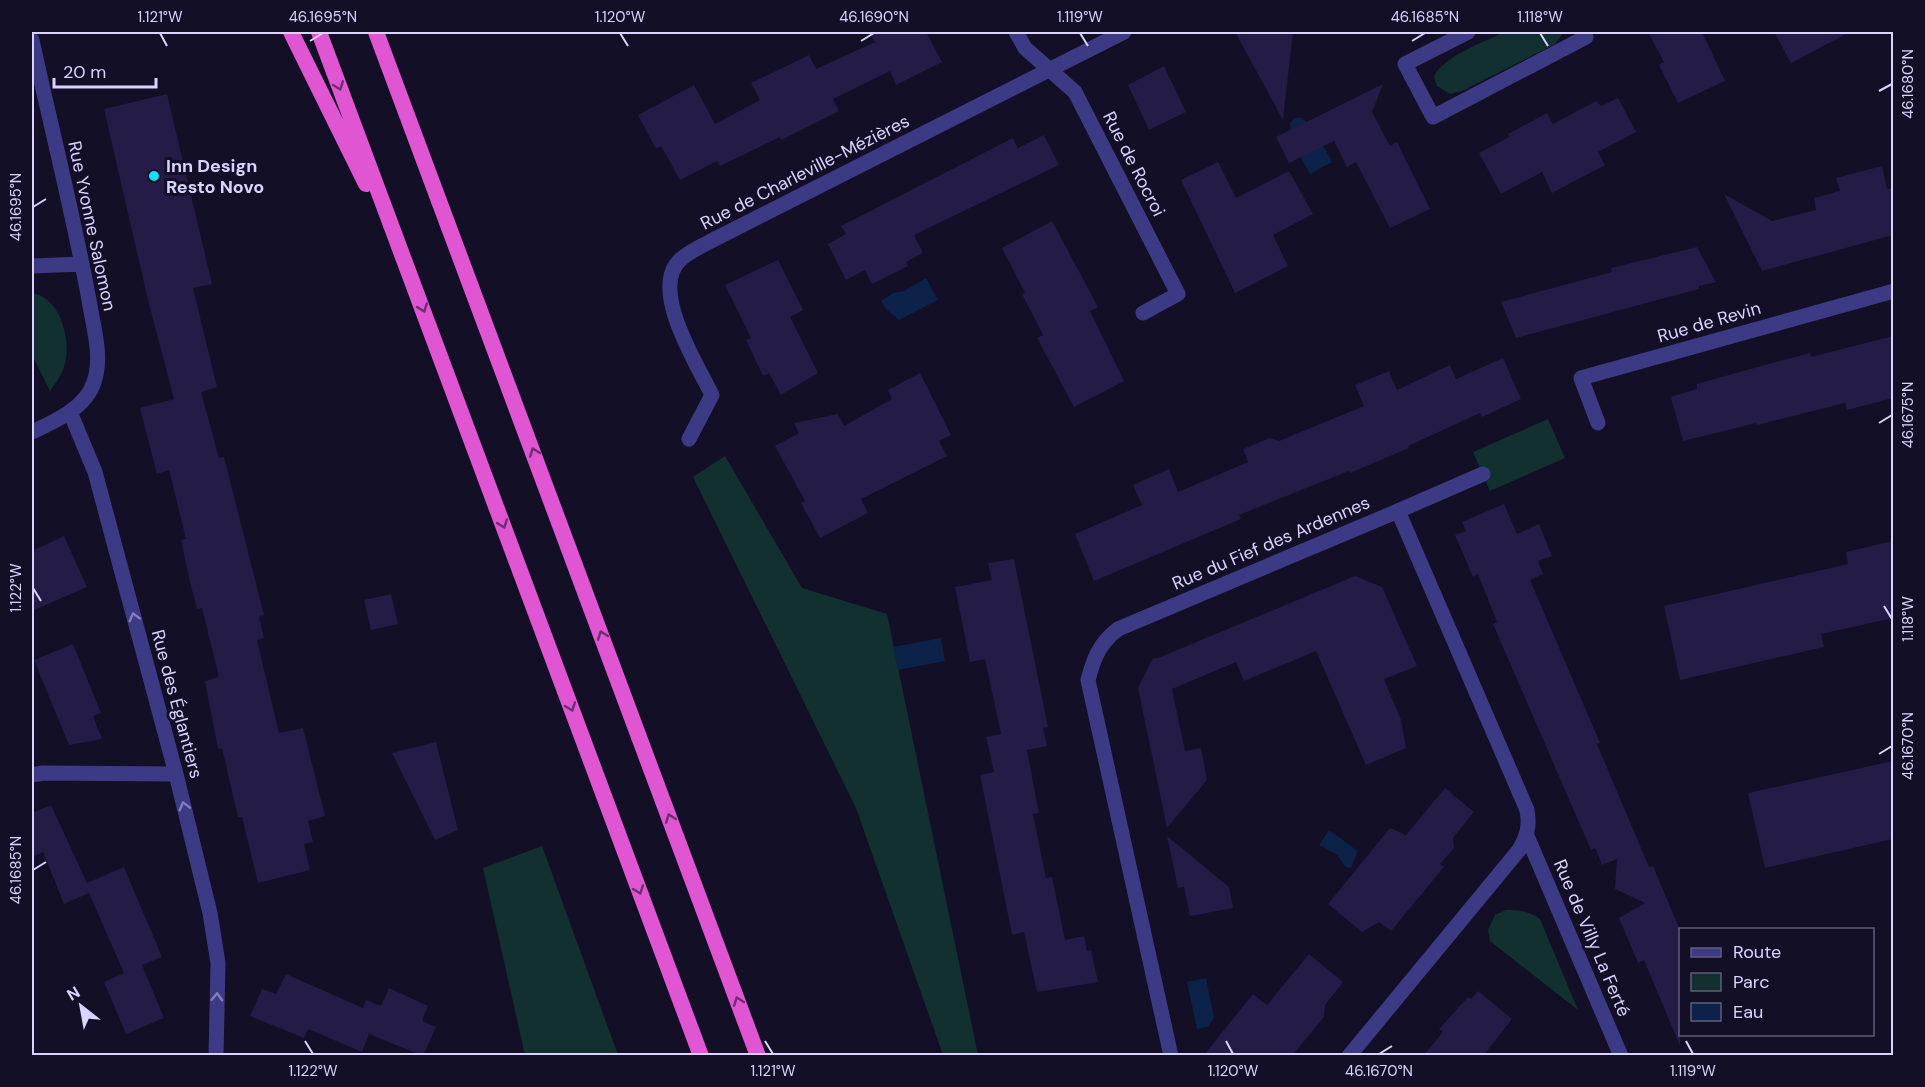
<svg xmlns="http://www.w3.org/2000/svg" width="1925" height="1087" viewBox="0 0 1925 1087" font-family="'DM Sans',sans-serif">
	<rect width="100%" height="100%" fill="#130f26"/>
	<path fill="#12302f" d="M 1504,32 L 1564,32 L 1555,44 L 1462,91 L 1450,94 L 1437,86 L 1434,77 C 1441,57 1485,42 1504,32 Z
		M 32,293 C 60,297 73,341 64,367 C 61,376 55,384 50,391 L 32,355 Z
		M 1548,419 L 1565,458 L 1490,491 L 1473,452 Z
		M 725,456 L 802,588 L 887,614 L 978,1055 L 943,1055 L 856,808 L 693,477 Z
		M 542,846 L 618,1055 L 525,1055 L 483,868 Z
		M 1506,910 C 1520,910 1529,911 1540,919 L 1578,1010 L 1490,941 L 1488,930 L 1495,915 Z"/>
	<path fill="#0c2248" d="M 1295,118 L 1302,118 L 1306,122 L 1310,120 L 1332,162 L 1310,174 L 1287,132 L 1291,130 L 1290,123 Z
		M 926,278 L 938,300 L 899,320 L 886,309 L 881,301 L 893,293 L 904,291 Z
		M 941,638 L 945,661 L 898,670 L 893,647 Z
		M 1329,830 L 1358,851 L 1351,868 L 1346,867 L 1337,855 L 1319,845 Z
		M 1206,978 L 1214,1018 L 1208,1027 L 1197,1029 L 1187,982 Z"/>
	<path fill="#241b47" d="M 870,32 L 926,32 L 942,62 L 896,85 L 890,71 L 833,99 L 839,111 L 781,140 L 780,137 L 720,166 L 717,161 L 680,180 L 661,146 L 656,149 L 638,115 L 694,85 L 715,124 L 760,100 L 751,83 L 809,55 L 816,69 L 875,42 Z
		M 1235,32 L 1293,32 L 1283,120 Z
		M 1648,32 L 1702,32 L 1725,81 L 1678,103 L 1659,65 L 1664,62 Z
		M 1774,32 L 1850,32 L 1791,63 Z
		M 1164,66 L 1186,112 L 1149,130 L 1128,85 Z
		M 1383,84 L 1372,112 L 1390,146 L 1397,142 L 1430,209 L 1390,228 L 1356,162 L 1347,167 L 1334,141 L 1289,163 L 1276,137 Z
		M 167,94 L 212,284 L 193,288 L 217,387 L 201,392 L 219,458 L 224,457 L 264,615 L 259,617 L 264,638 L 257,640 L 279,733 L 303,728 L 325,816 L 308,821 L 313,842 L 304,844 L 310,870 L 258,883 L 242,817 L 238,817 L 222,748 L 218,749 L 205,681 L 219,677 L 202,608 L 197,609 L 190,582 L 181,540 L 186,539 L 169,470 L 157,474 L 140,408 L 174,399 L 148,300 L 104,109 Z
		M 1618,98 L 1636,132 L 1598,152 L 1605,165 L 1552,193 L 1542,172 L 1501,194 L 1479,153 L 1509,137 L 1508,134 L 1547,113 L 1553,124 L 1596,101 L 1601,106 Z
		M 1044,135 L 1059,165 L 914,235 L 923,253 L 906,262 L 908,266 L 872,284 L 865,270 L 846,280 L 828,244 L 846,234 L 841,226 L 1013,138 L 1018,148 Z
		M 1218,162 L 1236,198 L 1289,171 L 1313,214 L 1273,235 L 1288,266 L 1235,293 L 1181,180 Z
		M 1882,166 L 1887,189 L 1893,188 L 1893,235 L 1762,271 L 1724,194 L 1772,221 L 1816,210 L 1814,198 L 1840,191 L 1836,178 Z
		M 1052,221 L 1098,307 L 1090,311 L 1124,381 L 1074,407 L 1037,338 L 1043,335 L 1022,294 L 1025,293 L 1002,248 Z
		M 1697,247 L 1716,282 L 1699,286 L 1699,289 L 1516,338 L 1501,302 L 1612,272 L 1611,268 Z
		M 778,260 L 803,310 L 790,317 L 818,373 L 781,395 L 769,373 L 763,376 L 746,340 L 751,338 L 725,285 Z
		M 1893,336 L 1893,398 L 1847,410 L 1845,403 L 1757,425 L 1756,423 L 1683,441 L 1671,397 L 1697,389 L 1697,384 L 1743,371 L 1810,353 L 1811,357 Z
		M 1503,358 L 1521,399 L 1482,417 L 1480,413 L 1408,446 L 1409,448 L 1350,473 L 1349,471 L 1239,515 L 1241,519 L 1094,581 L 1075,534 L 1142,505 L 1133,485 L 1169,469 L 1178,492 L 1248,462 L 1243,449 L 1270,438 L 1279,441 L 1364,406 L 1355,385 L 1389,371 L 1397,390 L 1450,365 L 1456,379 Z
		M 920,373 L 951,435 L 939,441 L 947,456 L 861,499 L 868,513 L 820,538 L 801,503 L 805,501 L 775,446 L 799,433 L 794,423 L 838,414 L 844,426 L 892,399 L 888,390 Z
		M 1504,504 L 1517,534 L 1539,524 L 1552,556 L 1538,561 L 1543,574 L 1530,580 L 1600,743 L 1597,744 L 1649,867 L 1653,866 L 1680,930 L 1680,1046 L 1644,960 L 1638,963 L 1619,918 L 1645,903 L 1615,889 L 1617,859 L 1602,865 L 1595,848 L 1591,850 L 1493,624 L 1497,622 L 1478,574 L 1473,577 L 1455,535 L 1466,531 L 1462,522 Z
		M 64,536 L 87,587 L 32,611 L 32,551 Z
		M 1893,541 L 1893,618 L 1821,634 L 1824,647 L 1680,680 L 1664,606 L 1848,564 L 1846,552 Z
		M 1014,559 L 1048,727 L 1043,728 L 1047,746 L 1027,750 L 1039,813 L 1033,814 L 1046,878 L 1052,877 L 1065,940 L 1084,936 L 1087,951 L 1091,950 L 1098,982 L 1037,992 L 1024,932 L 1012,935 L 980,775 L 994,772 L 986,737 L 1001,734 L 995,706 L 985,659 L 970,662 L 955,587 L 992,580 L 988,563 Z
		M 1355,576 L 1382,587 L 1417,666 L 1384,679 L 1401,720 L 1406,748 L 1366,765 L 1316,651 L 1244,681 L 1236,662 L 1172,689 L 1185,751 L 1201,748 L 1207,780 L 1167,828 L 1138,688 L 1153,658 L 1158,658 Z
		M 391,594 L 398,624 L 371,630 L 364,600 Z
		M 73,644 L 101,713 L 93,716 L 102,739 L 69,745 L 34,660 Z
		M 436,742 L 458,830 L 435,840 L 392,753 Z
		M 1893,761 L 1893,839 L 1765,868 L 1748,793 Z
		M 1445,788 L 1474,812 L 1453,838 L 1454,848 L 1440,864 L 1444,867 L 1391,931 L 1379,922 L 1362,932 L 1328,904 L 1390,828 L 1406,835 Z
		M 51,805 L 87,883 L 124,867 L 162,957 L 142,965 L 164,1018 L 126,1034 L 104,982 L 124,973 L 89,893 L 64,904 L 43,852 L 32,857 L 32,813 Z
		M 1167,836 L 1229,887 L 1233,908 L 1190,916 L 1184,887 L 1178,888 Z
		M 1309,954 L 1343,982 L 1325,1005 L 1324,1017 L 1292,1056 L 1203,1056 L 1253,994 L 1267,1005 Z
		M 286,974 L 363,1008 L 366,1000 L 381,1006 L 389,988 L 428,1006 L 422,1021 L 436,1027 L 423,1056 L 369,1034 L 362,1052 L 308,1029 L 304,1038 L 250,1016 L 262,989 L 276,994 Z
		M 1478,991 L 1512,1019 L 1483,1056 L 1423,1056 L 1443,1032 L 1439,1029 L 1468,997 L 1471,999 Z"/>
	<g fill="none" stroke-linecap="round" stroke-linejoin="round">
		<path stroke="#3d3a85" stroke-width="15" d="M 1016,32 L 1025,48 L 1075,92 L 1178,294 L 1143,313
			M 1468,32 L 1405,64 L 1433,117 L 1586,37 L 1583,32
			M 32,40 C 51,127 73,213 89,300 C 93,326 103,357 94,382 C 86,408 54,422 32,432
			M 32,266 L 82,264
			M 70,412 L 95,472 L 176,774 L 210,913 L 218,963 L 216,1056
			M 1598,423 L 1581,378 L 1894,291
			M 689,439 L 712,395 C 697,364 648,288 681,259 C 689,252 700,247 709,242 L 1124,32
			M 1398,511 L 1483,474
			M 32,775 L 43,773 L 176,774
			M 1527,836 L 1621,1056
			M 1171,1056 L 1088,680 C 1094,657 1100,643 1118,629 L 1398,511 L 1527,810 C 1530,826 1527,836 1519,850 L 1349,1056"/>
		<path stroke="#e055d1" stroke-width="16" d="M 291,32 L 366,184
			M 319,32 L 701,1056
			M 376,32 L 758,1056"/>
	</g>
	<defs><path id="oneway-chevron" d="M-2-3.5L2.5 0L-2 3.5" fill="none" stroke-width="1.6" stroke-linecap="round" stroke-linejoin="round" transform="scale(1.5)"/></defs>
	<g stroke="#6f2e73">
		<use href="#oneway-chevron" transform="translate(339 86) rotate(69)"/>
		<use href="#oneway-chevron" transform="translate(423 308) rotate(70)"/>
		<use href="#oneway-chevron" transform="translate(534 452) rotate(-110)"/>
		<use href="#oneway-chevron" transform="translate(503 524) rotate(70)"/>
		<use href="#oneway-chevron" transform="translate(602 635) rotate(-110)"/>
		<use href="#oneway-chevron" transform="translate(571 707) rotate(70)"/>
		<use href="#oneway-chevron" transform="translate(670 818) rotate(-110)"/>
		<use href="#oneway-chevron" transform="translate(639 890) rotate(70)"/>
		<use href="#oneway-chevron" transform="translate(738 1001) rotate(-110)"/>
	</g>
	<g stroke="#837fbc">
		<use href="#oneway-chevron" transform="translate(134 617) rotate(-105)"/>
		<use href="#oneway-chevron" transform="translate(184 806) rotate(-104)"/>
		<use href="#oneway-chevron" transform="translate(217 997) rotate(-88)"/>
	</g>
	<path fill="none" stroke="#d9d4ff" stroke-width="2" d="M 160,33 L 167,46M 620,33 L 628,46M 1080,33 L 1088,46M 1540,33 L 1548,46M 310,41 L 323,33M 861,41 L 874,33M 1412,41 L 1425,33M 1879,91 L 1892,84M 33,207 L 46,199M 1879,423 L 1892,415M 33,588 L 41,601M 1884,606 L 1892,619M 1879,754 L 1892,746M 33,870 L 46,862M 305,1041 L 313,1054M 765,1041 L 773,1054M 1226,1041 L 1233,1054M 1686,1041 L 1693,1054M 1379,1054 L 1392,1046"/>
	<circle fill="#00e5ff" stroke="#130f26" stroke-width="2" cx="154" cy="176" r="6"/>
	<g text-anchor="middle" stroke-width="6" stroke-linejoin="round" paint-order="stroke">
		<g font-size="18" fill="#d9d4ff" stroke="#130f26">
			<text transform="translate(1134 164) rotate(63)" y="6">Rue de Rocroi</text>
			<text transform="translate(805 172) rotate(-27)" y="6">Rue de Charleville-Mézières</text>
			<text transform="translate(92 226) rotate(78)" y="6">Rue Yvonne Salomon</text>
			<text transform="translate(1709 322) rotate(-16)" y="6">Rue de Revin</text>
			<text transform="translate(1271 543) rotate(-23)" y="6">Rue du Fief des Ardennes</text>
			<text transform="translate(177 704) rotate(75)" y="6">Rue des Églantiers</text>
			<text transform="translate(1592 938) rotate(67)" y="6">Rue de Villy La Ferté</text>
		</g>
		<g font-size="18" font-weight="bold" fill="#d9d4ff" stroke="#130f26" text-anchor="start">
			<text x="166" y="172">Inn Design<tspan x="166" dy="21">Resto Novo</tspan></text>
		</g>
	</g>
	<rect width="1925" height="1087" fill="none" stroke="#130f26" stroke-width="66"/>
	<rect x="1679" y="928" width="195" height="108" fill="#130f26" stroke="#625e7d" stroke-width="1.5"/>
	<rect x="1691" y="948" width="30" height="9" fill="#3d3a85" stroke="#625e7d" stroke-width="1.5"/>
	<text x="1733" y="958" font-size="18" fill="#d9d4ff">Route</text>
	<rect x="1691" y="973" width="30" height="18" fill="#12302f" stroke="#625e7d" stroke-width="1.5"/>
	<text x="1733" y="988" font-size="18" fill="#d9d4ff">Parc</text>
	<rect x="1691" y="1003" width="30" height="18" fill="#0c2248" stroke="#625e7d" stroke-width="1.5"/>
	<text x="1733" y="1018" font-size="18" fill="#d9d4ff">Eau</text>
	<g transform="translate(81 1006) rotate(329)" stroke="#130f26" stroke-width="4.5" paint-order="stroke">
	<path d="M0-4.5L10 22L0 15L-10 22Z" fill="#d9d4ff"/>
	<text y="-9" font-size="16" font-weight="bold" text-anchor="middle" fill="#d9d4ff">N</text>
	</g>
	<path d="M54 78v9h102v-9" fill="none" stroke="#d9d4ff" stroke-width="3"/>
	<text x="63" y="78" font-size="18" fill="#d9d4ff" stroke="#130f26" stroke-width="4.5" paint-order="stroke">20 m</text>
	<rect x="33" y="33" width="1859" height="1021" fill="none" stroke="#d9d4ff" stroke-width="2"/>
	<g font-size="15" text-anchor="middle" fill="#d9d4ff">
		<text x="160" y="22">1.121°W</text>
		<text x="323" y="22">46.1695°N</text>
		<text x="620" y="22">1.120°W</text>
		<text x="874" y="22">46.1690°N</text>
		<text x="1080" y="22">1.119°W</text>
		<text x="1425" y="22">46.1685°N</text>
		<text x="1540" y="22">1.118°W</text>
		<text transform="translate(1908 84) rotate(-90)" y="5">46.1680°N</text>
		<text transform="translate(16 207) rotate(-90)" y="5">46.1695°N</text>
		<text transform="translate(1908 415) rotate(-90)" y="5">46.1675°N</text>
		<text transform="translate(16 588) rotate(-90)" y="5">1.122°W</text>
		<text transform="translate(1908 619) rotate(-90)" y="5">1.118°W</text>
		<text transform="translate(1908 746) rotate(-90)" y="5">46.1670°N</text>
		<text transform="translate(16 870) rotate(-90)" y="5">46.1685°N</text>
		<text x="313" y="1076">1.122°W</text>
		<text x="773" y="1076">1.121°W</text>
		<text x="1233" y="1076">1.120°W</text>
		<text x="1379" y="1076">46.1670°N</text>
		<text x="1693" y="1076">1.119°W</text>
	</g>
</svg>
